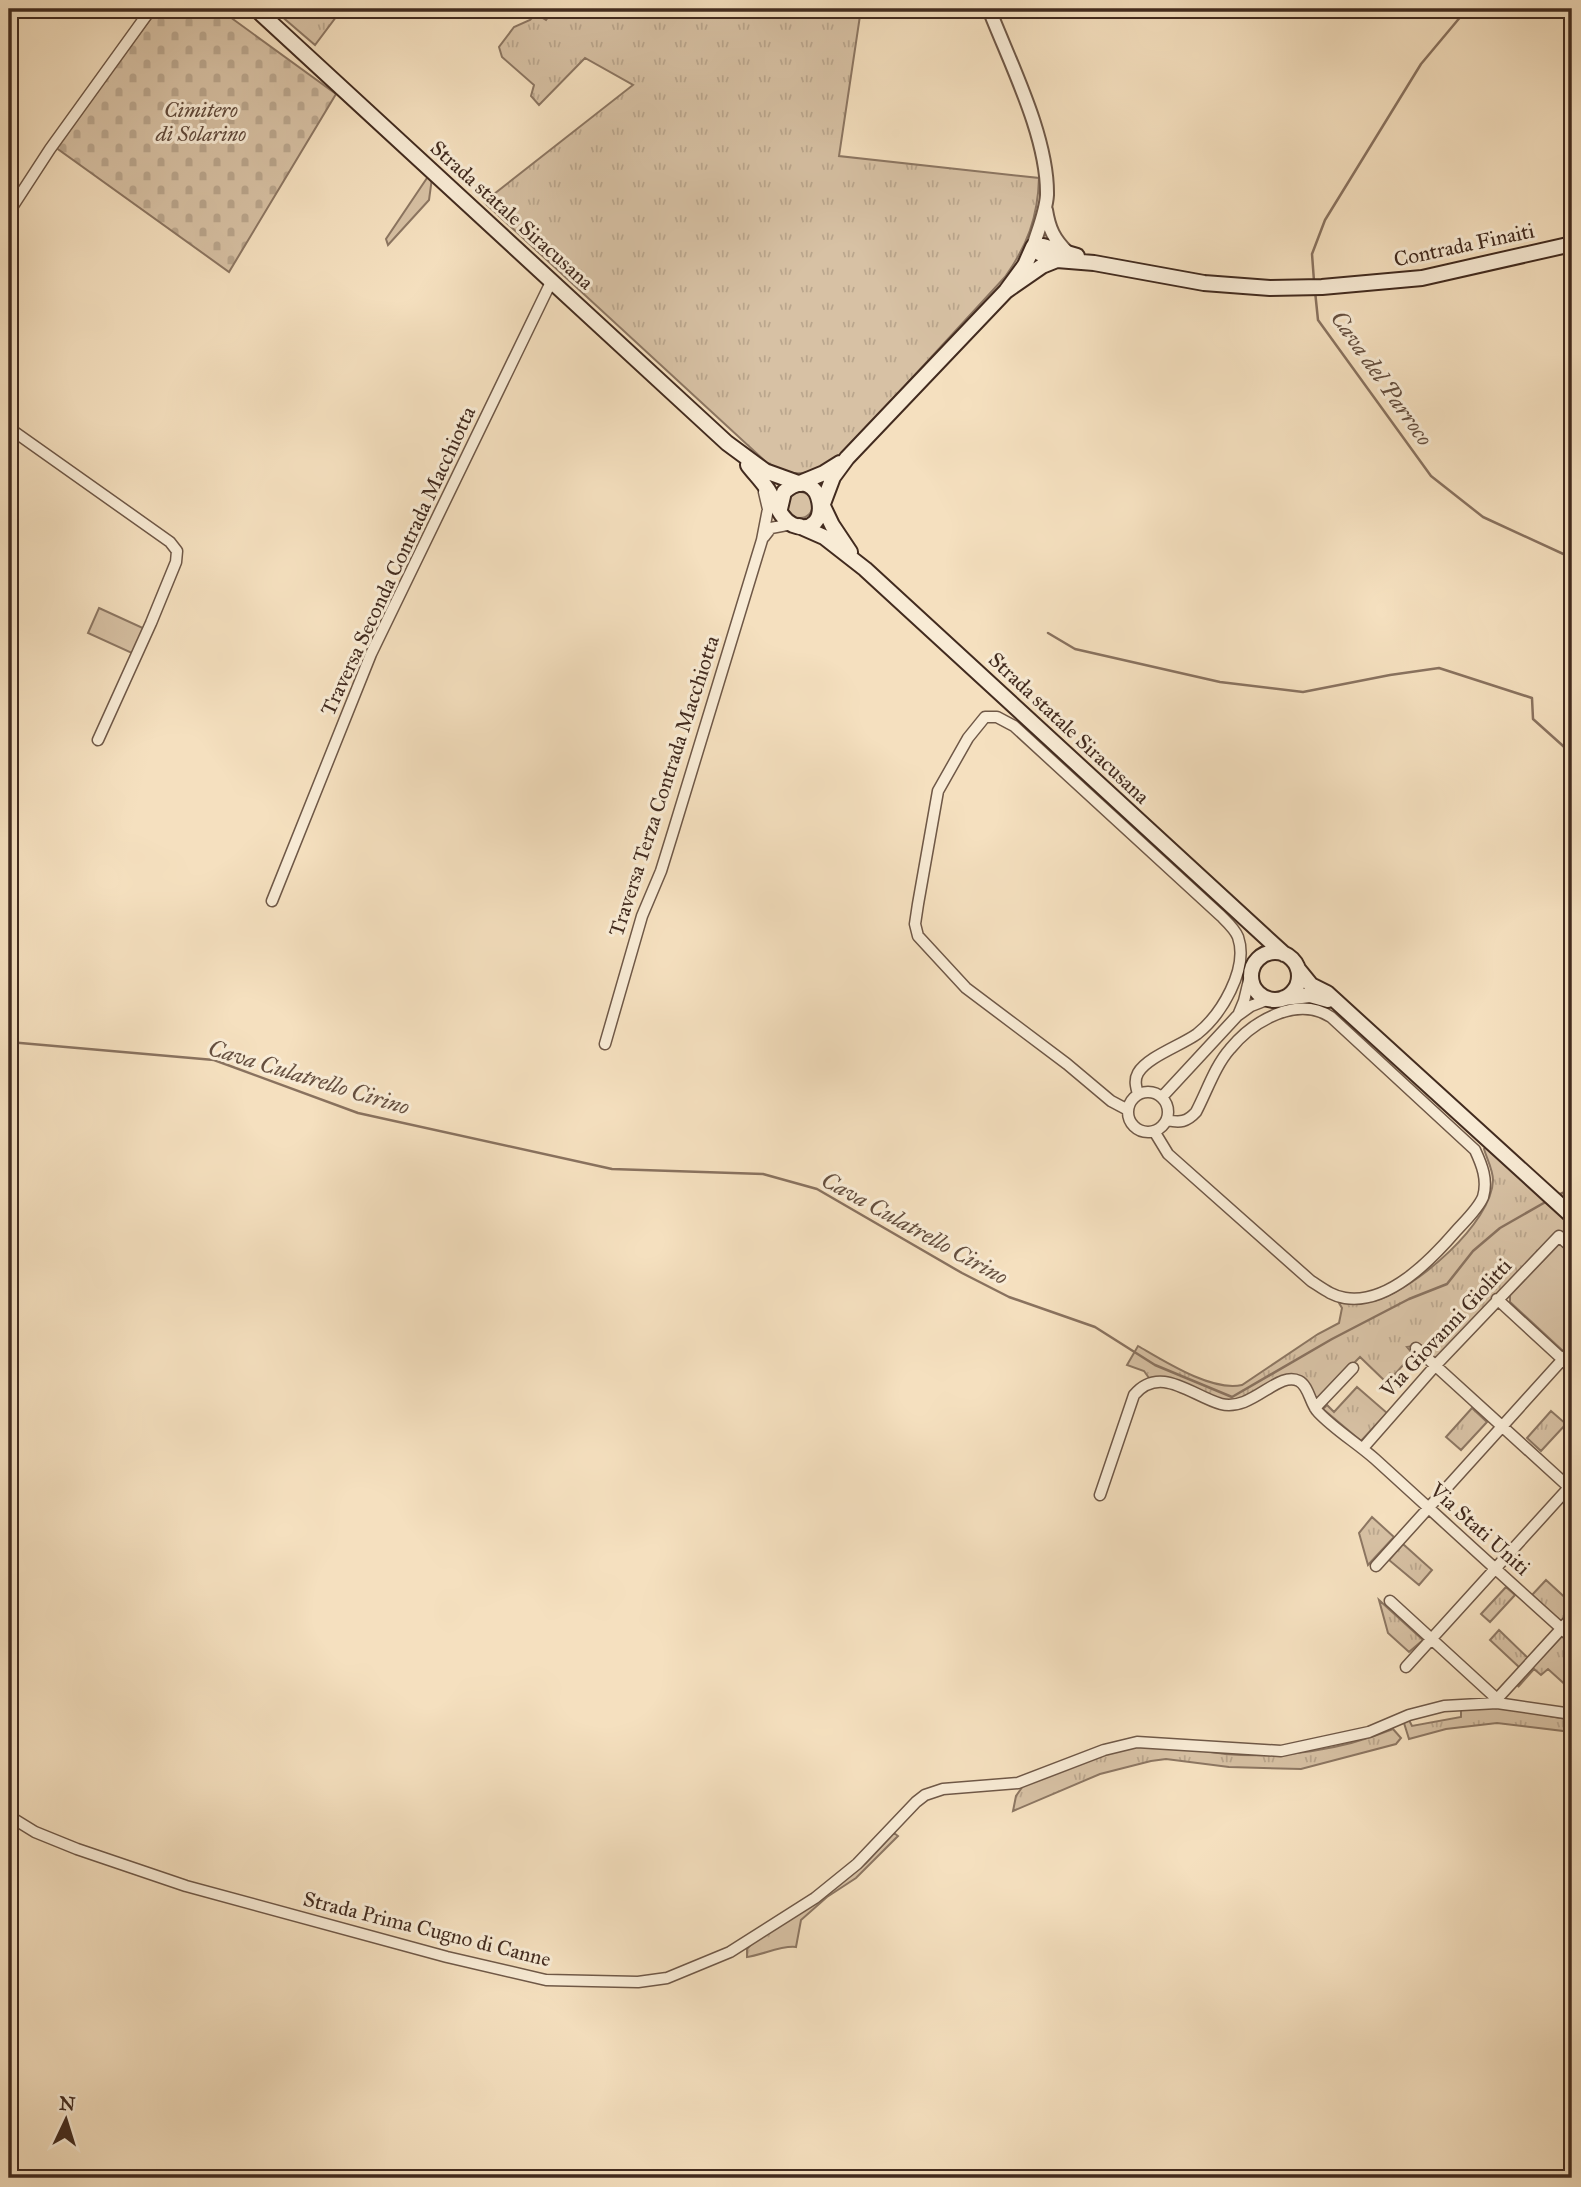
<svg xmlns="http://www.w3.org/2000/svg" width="1581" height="2187" viewBox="0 0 1581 2187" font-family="'IM FELL Great Primer',serif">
	<defs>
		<pattern id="grass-tufts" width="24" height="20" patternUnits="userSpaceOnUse" patternTransform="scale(1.75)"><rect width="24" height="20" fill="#d7c1a4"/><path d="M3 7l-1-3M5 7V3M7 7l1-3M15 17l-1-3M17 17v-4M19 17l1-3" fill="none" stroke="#baa68d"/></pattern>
		<pattern id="cemetery-stones" width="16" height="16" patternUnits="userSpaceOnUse" patternTransform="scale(1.75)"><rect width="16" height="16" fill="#d7c1a4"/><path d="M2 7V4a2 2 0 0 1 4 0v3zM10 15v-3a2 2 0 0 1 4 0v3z" fill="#baa68d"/></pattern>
	</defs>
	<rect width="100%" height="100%" fill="#f5e0bf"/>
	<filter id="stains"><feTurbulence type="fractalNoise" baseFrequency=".00286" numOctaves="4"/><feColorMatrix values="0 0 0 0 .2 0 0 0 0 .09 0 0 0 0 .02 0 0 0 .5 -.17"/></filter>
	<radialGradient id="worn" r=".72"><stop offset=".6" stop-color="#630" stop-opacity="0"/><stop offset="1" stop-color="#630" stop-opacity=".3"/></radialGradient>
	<path fill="url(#grass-tufts)" stroke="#8c7662" stroke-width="2" d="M 273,9 L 342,9 L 315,45 Z
		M 562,9 L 861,9 L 839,156 L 1039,178 C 1038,217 1027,246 1005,277 L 843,453 C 814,473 798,482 766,462 L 485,203 L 489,198 L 633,85 L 585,58 L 539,105 L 531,96 L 534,85 L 502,57 L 499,47 L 514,27 L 530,20 L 536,14 L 546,20 L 553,11 L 558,13 Z
		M 1487,1146 L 1572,1224 L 1572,1243 L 1558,1231 L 1436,1360 L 1421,1345 L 1407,1347 L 1413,1354 L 1387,1383 L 1360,1357 L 1315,1402 L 1303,1378 C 1284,1385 1256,1399 1236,1401 C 1206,1405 1182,1374 1149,1378 L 1144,1371 L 1127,1365 L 1138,1346 C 1164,1361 1212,1392 1242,1385 L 1318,1334 L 1339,1323 L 1342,1308 L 1339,1303 C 1351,1303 1366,1304 1377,1300 C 1416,1288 1492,1223 1493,1180 C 1493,1170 1487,1159 1484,1149 Z
		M 1357,1387 L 1387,1413 L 1361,1441 L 1323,1409 L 1327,1405 L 1334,1412 Z
		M 1472,1408 L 1487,1422 L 1461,1450 L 1446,1437 Z
		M 1551,1411 L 1566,1424 L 1541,1451 L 1527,1438 Z
		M 1372,1517 L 1394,1537 L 1368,1565 L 1359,1533 Z
		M 1403,1544 L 1432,1570 L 1419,1585 L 1389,1560 Z
		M 1546,1580 L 1572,1604 L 1572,1609 L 1561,1622 L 1532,1595 Z
		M 1506,1587 L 1515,1595 L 1490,1622 L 1481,1614 Z
		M 1379,1600 L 1423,1640 L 1409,1652 L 1388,1633 Z
		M 1499,1630 L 1528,1658 L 1520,1668 L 1490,1640 Z
		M 1562,1636 L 1572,1646 L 1572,1685 L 1569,1688 L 1548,1669 L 1541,1675 L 1534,1669 L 1518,1687 L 1520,1681 Z
		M 1492,1707 C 1519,1709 1545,1716 1572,1720 L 1572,1732 L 1497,1723 L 1446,1729 L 1409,1739 L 1404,1723 L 1409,1720 L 1412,1726 L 1461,1717 L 1461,1709 Z
		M 1393,1729 L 1401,1738 L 1396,1744 L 1301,1769 L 1229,1767 L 1166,1759 L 1151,1761 L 1100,1774 L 1013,1811 L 1016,1796 L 1023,1786 C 1057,1773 1104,1749 1139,1746 C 1167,1743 1197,1751 1225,1754 C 1282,1759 1341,1750 1393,1729 Z
		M 894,1833 L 898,1836 L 856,1878 L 827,1897 L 801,1920 L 796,1947 C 782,1945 762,1955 747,1957 L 747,1949 L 754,1941 L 822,1898 L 866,1863 Z"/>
	<path fill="url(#cemetery-stones)" stroke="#8c7662" stroke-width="2" d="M 158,9 L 219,9 L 336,94 L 229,272 L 55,147 Z"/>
	<path fill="#d7c1a4" stroke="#8c7662" stroke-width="2" d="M 429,175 L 432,178 L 429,200 L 388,245 L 386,239 Z
		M787 505a13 13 0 1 1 26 0a13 13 0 1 1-26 0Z
		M 99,608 L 145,629 L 134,654 L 88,633 Z
		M 1560,1243 L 1572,1254 L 1572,1341 L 1563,1351 L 1510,1302 L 1510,1295 Z"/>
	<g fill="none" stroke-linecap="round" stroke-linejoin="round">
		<path stroke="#89725f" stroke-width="2.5" d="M 1314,281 L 1312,254 L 1325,220 L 1421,64 L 1467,9
			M 1315,291 L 1318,320 L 1431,476 L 1483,517 L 1572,558
			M 1048,633 L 1075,649 L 1220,682 L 1303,692 L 1390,675 L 1439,668 L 1532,698 L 1533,719 L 1572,754
			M 9,1042 L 214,1060 L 358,1113 L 612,1169 L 763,1174 L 817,1189 L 962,1273 L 1009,1297 L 1095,1327 L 1155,1365 L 1232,1397 L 1332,1339 L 1409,1299 L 1447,1284 L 1473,1251 L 1500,1228 L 1549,1200
			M 1558,1195 L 1572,1189"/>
		<g stroke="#6f5847" stroke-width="13">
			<path id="minor" d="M 9,212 L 50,149 L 151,9
				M 9,428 L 170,542 L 177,551 L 176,562 L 151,623 L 98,740
				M 764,537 L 771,528 L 792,524
				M 272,901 L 371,654 L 552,280
				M 1239,1013 L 1244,1001 L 1251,972
				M 605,1044 L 642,916 L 661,871 L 674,829 L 762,540 L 768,509 L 764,492
				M1128 1112a20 20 0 1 1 40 0a20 20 0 1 1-40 0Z
				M 1162,1097 L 1237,1016 L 1251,1006 L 1269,999
				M 1128,1110 L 1111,1101 L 1067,1064 L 966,988 L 918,936 L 915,924 L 918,904 L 938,791 L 968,738 L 985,717 L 997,717 L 1014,726 L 1221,916 C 1227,922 1235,929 1238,937 C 1249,969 1221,1015 1197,1034 C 1182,1045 1147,1057 1138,1073 C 1134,1080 1136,1087 1138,1094
				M 1154,1131 L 1168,1154 L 1311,1281 C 1322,1288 1332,1296 1345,1298 C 1388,1305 1431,1260 1456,1231 C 1465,1221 1478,1209 1483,1197 C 1488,1180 1482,1165 1475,1150 L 1331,1017 C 1297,995 1253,1021 1230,1049 C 1215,1066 1207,1091 1196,1112 C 1187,1122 1180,1123 1167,1120
				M 1497,1299 L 1572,1368
				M 1416,1348 L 1572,1490
				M 1315,1408 L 1353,1368
				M 1363,1448 L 1435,1366 L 1559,1236 L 1572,1248
				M 1100,1495 L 1134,1395 C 1160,1364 1192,1396 1221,1404 C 1252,1412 1278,1370 1299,1381 C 1309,1386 1310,1404 1318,1412 C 1335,1430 1357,1443 1375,1459 C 1441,1519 1506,1579 1572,1638
				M 1376,1566 L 1572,1349
				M 1390,1601 L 1497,1699 L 1497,1703
				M 1406,1667 L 1572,1484
				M 1497,1699 L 1572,1617
				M 9,1816 L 35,1832 L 77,1849 L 186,1886 L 447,1957 L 546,1980 L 638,1982 L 667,1978 L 730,1952 L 741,1945 L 815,1898 L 857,1864 L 916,1802 L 925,1795 L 943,1789 L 1018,1783 L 1104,1750 L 1137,1742 L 1281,1751 L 1369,1732 L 1409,1715 L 1444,1706 L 1497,1703 L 1572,1714"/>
		</g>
		<g stroke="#6f5847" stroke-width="16">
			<path id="tertiary" d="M 989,9 C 1010,63 1048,137 1047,195 C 1046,212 1038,230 1033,247 L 1039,254 L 1057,260
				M 1046,210 C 1049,229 1054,239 1067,252"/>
		</g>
		<g stroke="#422b1f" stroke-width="18">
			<path id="secondary" d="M 256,9 L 727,443 L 765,471 L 801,484
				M 1006,291 L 1042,266 L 1057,260 L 1094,263 L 1204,283 L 1270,288 L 1322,287 L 1422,278 L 1572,244
				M 748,465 C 754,473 762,481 768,490 C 775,501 780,519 793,525 C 836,542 823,457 784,492 L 780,509
				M 795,485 L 824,473 L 840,463
				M 821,502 L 832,525 L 850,552
				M 821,509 L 833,477 L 847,458 L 1006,291 L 1025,265 L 1033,247 L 1043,246 L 1077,256
				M 799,526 L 824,537 L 865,569 L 1284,954
				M1251 976a24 24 0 1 1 48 0a24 24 0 1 1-48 0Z
				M 1298,969 L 1311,985 L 1327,993 L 1572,1216
				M 1284,998 L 1310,995 L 1328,1000"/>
		</g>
		<use href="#minor" stroke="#f8ebd5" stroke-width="10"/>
		<use href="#tertiary" stroke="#f8ebd5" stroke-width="12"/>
		<use href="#secondary" stroke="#f8ebd5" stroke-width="14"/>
	</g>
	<g text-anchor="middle" stroke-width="6" stroke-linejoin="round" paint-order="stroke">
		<g font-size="21" font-style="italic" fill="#60493a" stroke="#f8ebd5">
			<text x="201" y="117">Cimitero<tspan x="201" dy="24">di Solarino</tspan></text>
		</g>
		<g font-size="21" fill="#422b1f" stroke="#f8ebd5">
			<text transform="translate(512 215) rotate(42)" y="7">Strada statale Siracusana</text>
			<text transform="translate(1464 245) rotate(-12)" y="7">Contrada Finaiti</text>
			<text transform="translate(398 561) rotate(-65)" y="7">Traversa Seconda Contrada Macchiotta</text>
			<text transform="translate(1069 728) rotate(43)" y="7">Strada statale Siracusana</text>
			<text transform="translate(664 786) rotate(-72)" y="7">Traversa Terza Contrada Macchiotta</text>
			<text transform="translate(1446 1328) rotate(-47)" y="7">Via Giovanni Giolitti</text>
			<text transform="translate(1480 1529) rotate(42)" y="7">Via Stati Uniti</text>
			<text transform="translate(427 1929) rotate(14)" y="7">Strada Prima Cugno di Canne</text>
		</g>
		<g font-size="23" font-style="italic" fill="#654f3f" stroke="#f8ebd5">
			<text transform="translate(1382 378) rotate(55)" y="8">Cava del Parroco</text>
			<text transform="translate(309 1077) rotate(17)" y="8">Cava Culatrello Cirino</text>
			<text transform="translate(915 1228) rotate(29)" y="8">Cava Culatrello Cirino</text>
		</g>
	</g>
	<rect width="1581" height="2187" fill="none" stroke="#f5e0bf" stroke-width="35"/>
	<rect x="10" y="10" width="1560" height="2166" fill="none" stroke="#422b1f" stroke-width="3.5"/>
	<rect x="18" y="18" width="1546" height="2152" fill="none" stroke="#422b1f" stroke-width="2"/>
	<g transform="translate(66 2120) rotate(4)" stroke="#f8ebd5" stroke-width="5" paint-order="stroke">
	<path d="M0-5L12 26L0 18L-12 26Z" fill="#422b1f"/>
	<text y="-10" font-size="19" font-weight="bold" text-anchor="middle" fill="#422b1f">N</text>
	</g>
	<rect width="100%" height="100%" filter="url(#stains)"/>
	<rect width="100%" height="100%" fill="url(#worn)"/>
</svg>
